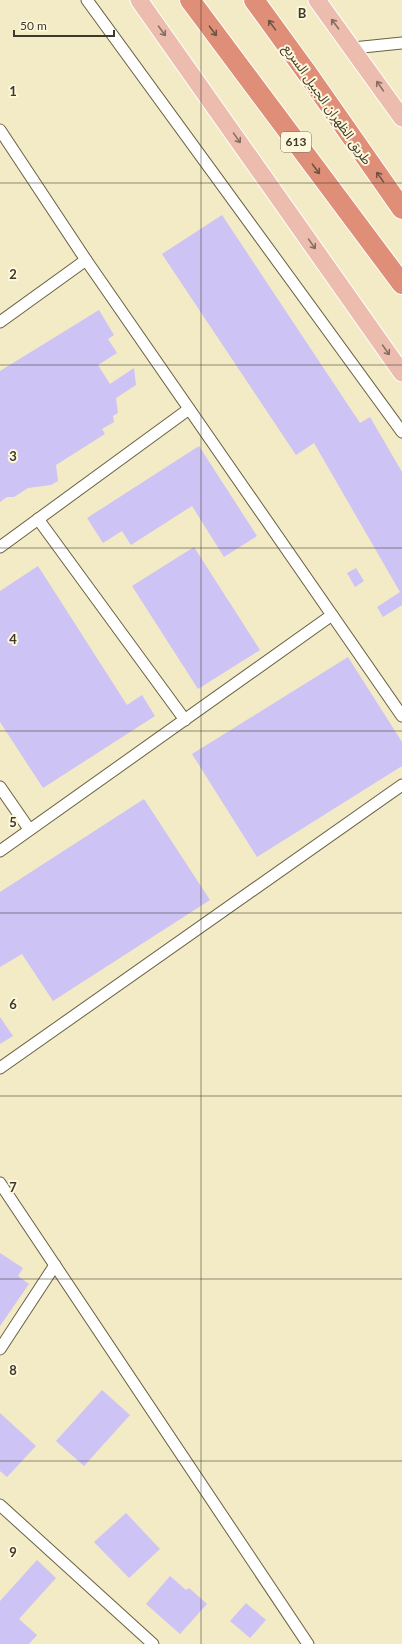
<svg xmlns="http://www.w3.org/2000/svg" width="402" height="1644" font-family="Lato,'Noto Sans Arabic',sans-serif">
	<rect width="100%" height="100%" fill="#f3eac6"/>
	<!-- building -->
	<g fill="#cec3f5">
		<polygon points="222,215 360,423 370,417 402,472 402,605 383,617 377,607 400,592 314,443 296,455 162,254"/>
		<polygon points="99,310 114,335 108,339 117,353 98,365 110,384 134,368 136,385 116,398 118,413 113,416 114,422 102,429 105,434 56,465 58,481 51,485 28,488 14,497 7,497 0,502 0,371"/>
		<polygon points="199,446 257,536 224,557 192,506 131,545 122,531 103,543 87,518"/>
		<polygon points="194,547 260,650 198,689 132,586"/>
		<polygon points="38,566 127,705 142,695 155,716 43,788 0,722 0,591"/>
		<polygon points="356,568 364,581 355,587 347,573"/>
		<polygon points="348,657 402,742 402,766 257,857 192,754"/>
		<polygon points="144,799 210,900 53,1001 22,954 0,967 0,892"/>
		<polygon points="0,1017 13,1036 0,1044"/>
		<polygon points="0,1253 23,1268 18,1276 29,1284 0,1326"/>
		<polygon points="102,1390 130,1415 84,1466 56,1441"/>
		<polygon points="0,1413 36,1446 7,1477 0,1471"/>
		<polygon points="126,1513 160,1549 129,1578 94,1542"/>
		<polygon points="37,1560 56,1578 19,1619 37,1635 29,1644 0,1644 0,1601"/>
		<polygon points="170,1576 186,1590 189,1588 207,1604 180,1634 146,1604"/>
		<polygon points="246,1603 266,1620 250,1638 230,1621"/>
	</g>
	<g fill="none" stroke-linecap="round" stroke-linejoin="round">
		<defs>
			<g id="street">
				<polyline points="87,0 402,432"/>
				<polyline points="353,48 402,43"/>
				<polyline points="0,130 86,260 402,716"/>
				<polyline points="0,322 86,260"/>
				<polyline points="38,519 185,720"/>
				<polyline points="0,547 189,409"/>
				<polyline points="0,787 29,829"/>
				<polyline points="0,851 332,615"/>
				<polyline points="0,1068 402,785"/>
				<polyline points="0,1183 308,1644"/>
				<polyline points="0,1349 55,1265"/>
				<polyline points="0,1505 153,1644"/>
			</g>
			<g id="primary">
				<polyline points="139,0 402,373"/>
				<polyline points="317,0 402,118"/>
			</g>
			<g id="highway">
				<polyline points="190,0 402,284"/>
				<polyline points="254,0 307,73 402,209"/>
			</g>
		</defs>
		<!-- street casing -->
		<use href="#street" stroke="#696142" stroke-width="13"/>
		<!-- primary casing -->
		<use href="#primary" stroke="#fff" stroke-width="19"/>
		<!-- highway casing -->
		<use href="#highway" stroke="#fff" stroke-width="22"/>
		<!-- street -->
		<use href="#street" stroke="#fff" stroke-width="11"/>
		<!-- primary -->
		<use href="#primary" stroke="#ecbcae" stroke-width="17"/>
		<!-- highway -->
		<use href="#highway" stroke="#df8f78" stroke-width="20"/>
	</g>
	<!-- one-way arrows -->
	<defs><path id="oneway-shaft" d="M-6 0H5M1.5-3L5.5 0L1.5 3" fill="none" stroke-width="1.6" stroke-linecap="round" stroke-linejoin="round"/></defs>
	<g stroke="#836e60">
		<use href="#oneway-shaft" transform="translate(335 24) rotate(-127)"/>
		<use href="#oneway-shaft" transform="translate(162 31) rotate(54)"/>
		<use href="#oneway-shaft" transform="translate(380 86) rotate(-125)"/>
		<use href="#oneway-shaft" transform="translate(237 138) rotate(55)"/>
		<use href="#oneway-shaft" transform="translate(312 244) rotate(55)"/>
		<use href="#oneway-shaft" transform="translate(386 350) rotate(55)"/>
	</g>
	<g stroke="#6e5443">
		<use href="#oneway-shaft" transform="translate(272 25) rotate(-126)"/>
		<use href="#oneway-shaft" transform="translate(213 31) rotate(53)"/>
		<use href="#oneway-shaft" transform="translate(316 169) rotate(53)"/>
		<use href="#oneway-shaft" transform="translate(380 177) rotate(-125)"/>
	</g>
	<!-- grid -->
	<path fill="none" stroke="#3d3a2c" stroke-width="1" stroke-opacity="0.55" d="M201,0V1644M0,183H402M0,365H402M0,548H402M0,731H402M0,913H402M0,1096H402M0,1279H402M0,1461H402"/>
	<g text-anchor="middle" stroke-width="4" stroke-linejoin="round" paint-order="stroke">
		<!-- shield labels -->
		<rect fill="#fef7db" stroke="#777360" stroke-width="1" x="281" y="132" width="30" height="20" rx="3"/>
		<g font-size="12" font-weight="bold" fill="#3d3a2c">
			<text x="296" y="146">613</text>
		</g>
		<!-- street labels -->
		<g font-size="13" fill="#3d3a2c" stroke="#fef7db">
			<text transform="translate(328 104) rotate(55)" y="5">طريق الظهران الجبيل السريع</text>
		</g>
	</g>
	<g font-size="13" text-anchor="middle" font-weight="bold" fill="#3d3a2c" stroke="#fef7db" stroke-width="4" stroke-linejoin="round" paint-order="stroke">
		<text x="302" y="18">B</text>
		<text x="13" y="96">1</text>
		<text x="13" y="279">2</text>
		<text x="13" y="461">3</text>
		<text x="13" y="644">4</text>
		<text x="13" y="827">5</text>
		<text x="13" y="1009">6</text>
		<text x="13" y="1192">7</text>
		<text x="13" y="1375">8</text>
		<text x="13" y="1557">9</text>
	</g>
	<!-- scale -->
	<path d="M14 30v6h100v-6" fill="none" stroke="#3d3a2c" stroke-width="2"/>
	<text x="20" y="30" font-size="12" fill="#3d3a2c" stroke="#fef7db" stroke-width="3" paint-order="stroke">50 m</text>
</svg>
